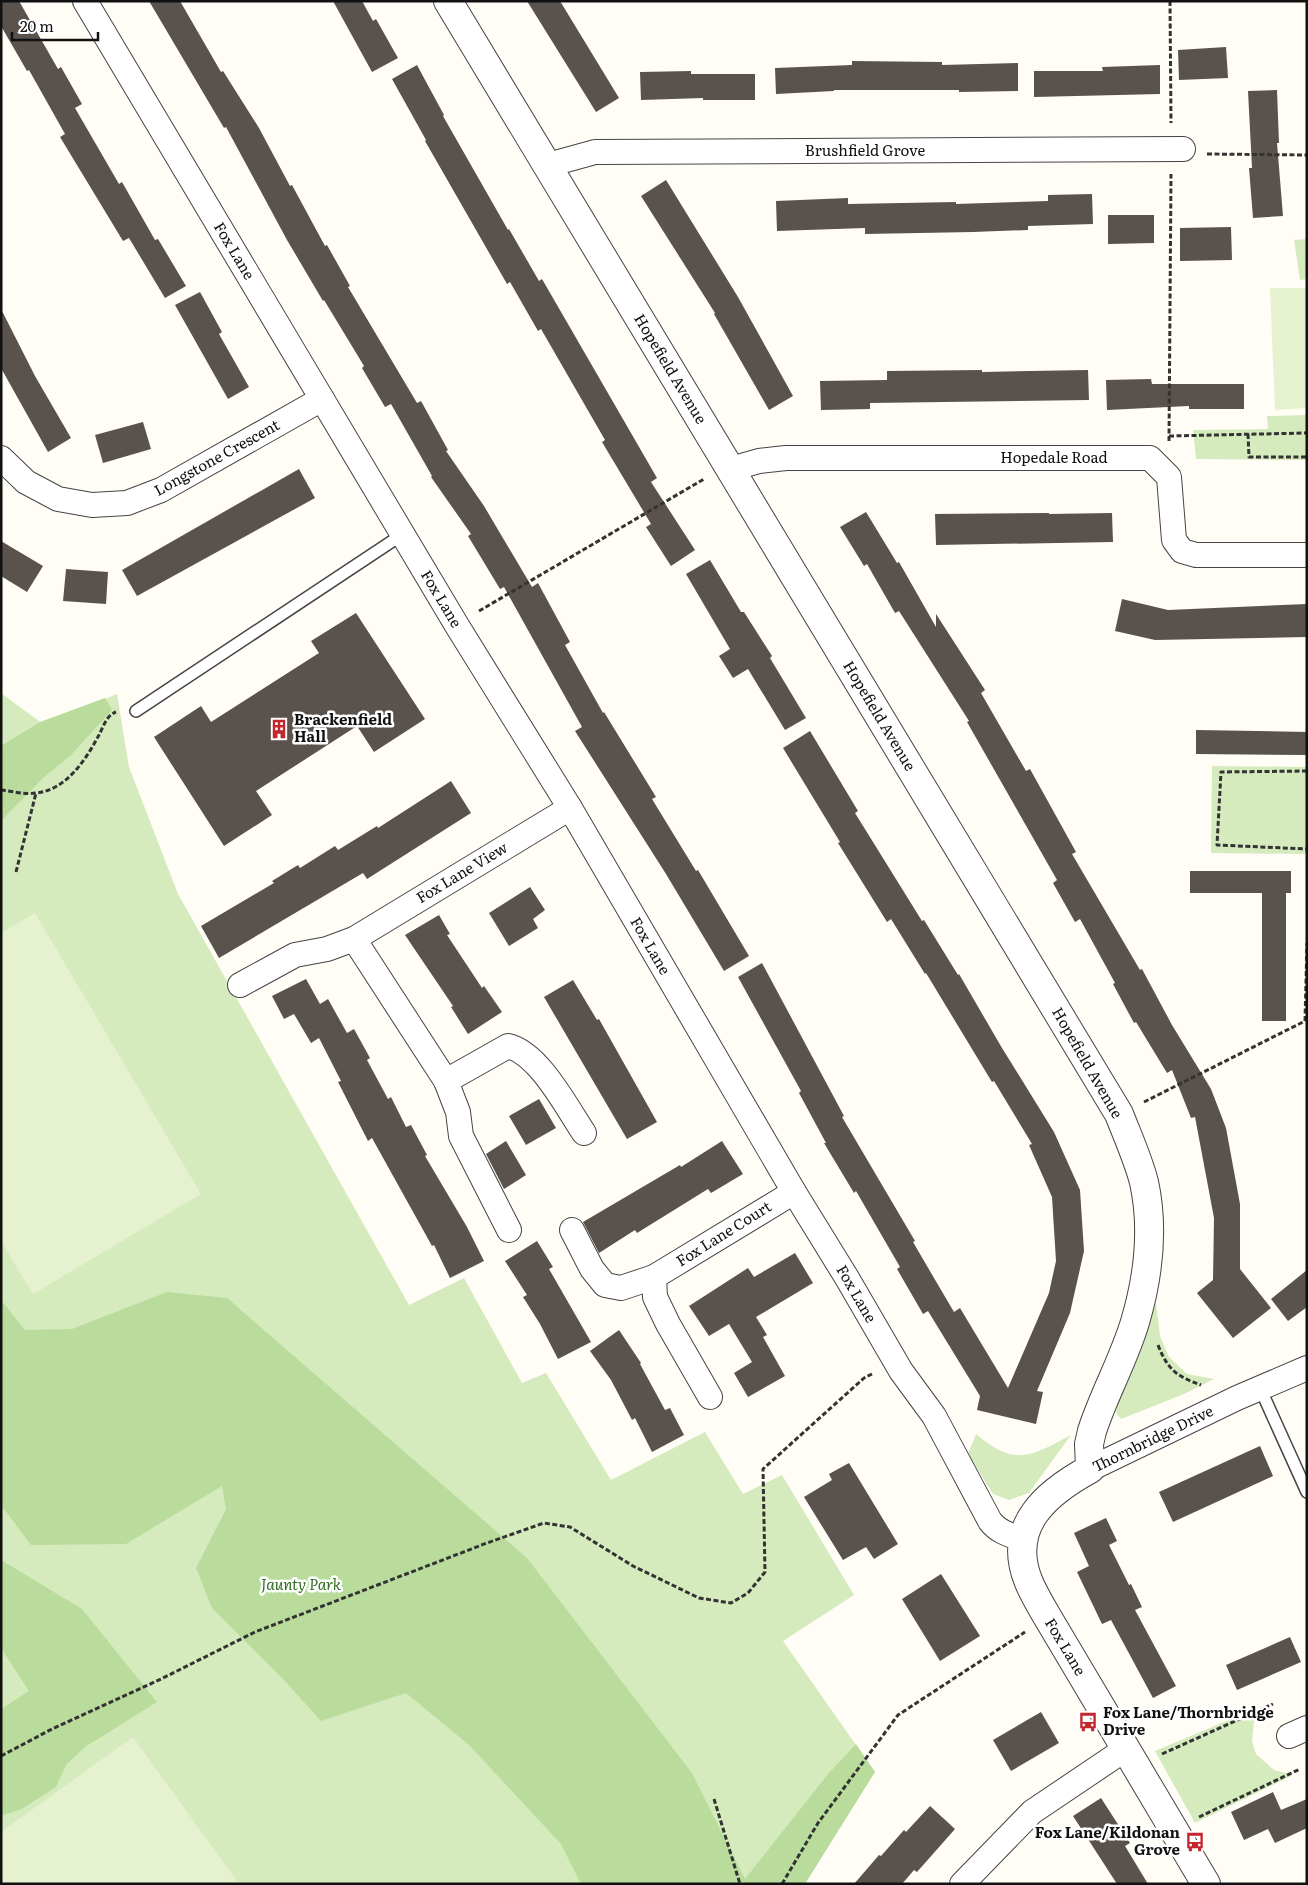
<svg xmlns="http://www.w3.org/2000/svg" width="1308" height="1885" font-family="Literata,serif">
	<rect width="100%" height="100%" fill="#fffdf5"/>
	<!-- green -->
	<g fill="#d5ebbd">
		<polygon points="1307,239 1307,279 1300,280 1294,240"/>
		<polygon points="1307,415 1307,460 1196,459 1193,430 1268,429 1267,416"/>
		<polygon points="1,693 43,724 117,694 129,767 178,894 409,1305 464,1278 522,1383 546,1373 611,1480 705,1432 743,1494 782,1475 854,1595 783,1641 875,1772 797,1884 1,1884"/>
		<polygon points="1212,766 1307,767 1307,854 1211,853"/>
		<polygon points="1156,1303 1160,1336 1169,1357 1187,1374 1214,1379 1184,1394 1121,1419 1116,1413 1118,1403"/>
		<path d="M976,1434C1016,1467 1029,1457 1071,1435L1029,1493L1009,1500L993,1494L968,1454Z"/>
		<polygon points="1262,1706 1254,1722 1252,1741 1256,1754 1274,1770 1293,1775 1195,1823 1155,1751"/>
	</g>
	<!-- forest -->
	<g fill="#b9dc9c">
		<polygon points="105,698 112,710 71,755 43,778 1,821 1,746 40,722"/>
		<polygon points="167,1292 227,1298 527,1558 692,1773 745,1879 828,1774 856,1744 875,1772 805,1884 581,1884 561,1844 469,1745 406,1693 321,1721 284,1680 212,1608 196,1568 226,1509 222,1486 126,1544 31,1545 1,1505 1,1300 25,1330 72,1329"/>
		<polygon points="1,1560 82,1609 157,1702 85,1747 66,1765 56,1787 22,1809 1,1816 1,1709 29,1691 1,1648"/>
	</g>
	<!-- pitch -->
	<g fill="#e6f2cf">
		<polygon points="1270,288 1307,288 1307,408 1275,410"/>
		<polygon points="35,913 201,1194 33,1294 1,1241 1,933"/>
		<polygon points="133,1737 239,1884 1,1884 1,1832"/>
	</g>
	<!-- building -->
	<g fill="#5a524d">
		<polygon points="1,1 19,1 58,69 61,67 82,104 75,108 119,184 122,182 155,240 158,239 186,286 165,298 129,238 123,241 60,137 65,134 29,70 27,71 1,26"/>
		<polygon points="149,1 180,1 221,72 223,71 259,128 290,186 292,185 325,246 327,245 350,286 348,287 417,403 421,401 448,450 446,451 484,506 532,587 538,583 570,642 565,645 603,713 604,712 656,797 652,799 696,871 698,870 749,956 724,971 666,874 575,731 582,727 504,587 500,589 468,536 471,534 431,477 432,476 391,404 385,407 362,368 364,366 324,300 323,301 287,240 226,127 224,128"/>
		<polygon points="333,1 362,1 373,21 376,19 398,58 372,72"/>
		<polygon points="527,1 560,1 619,98 596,112"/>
		<polygon points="1226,47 1228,78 1179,80 1178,50"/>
		<polygon points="852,61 942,62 942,65 1018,63 1018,91 959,92 959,90 834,90 834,91 776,94 775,68 852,65"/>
		<polygon points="417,65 444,115 443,116 508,230 509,229 539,281 542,279 657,478 651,482 695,550 671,566 646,527 651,524 602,442 605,440 541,329 538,331 510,282 507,284 425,141 426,140 392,79"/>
		<polygon points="1160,65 1160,94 1034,97 1034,71 1103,71 1102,67"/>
		<polygon points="691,71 691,74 755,74 755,100 703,100 703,98 641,100 640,72"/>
		<polygon points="1277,90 1279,143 1277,143 1283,216 1253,218 1249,168 1252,168 1248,91"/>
		<polygon points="666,180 738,297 793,396 769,410 714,314 715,313 641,196"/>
		<polygon points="1092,194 1093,224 1028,226 1028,230 973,232 865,234 865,228 777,231 776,201 848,198 848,204 956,202 956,204 1048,201 1048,195"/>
		<polygon points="1108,215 1154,215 1154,243 1108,244"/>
		<polygon points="1231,227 1232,260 1180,261 1180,228"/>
		<polygon points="200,292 222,332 219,334 249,387 228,399 175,305"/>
		<polygon points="1,309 35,376 71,438 48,452 1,368"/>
		<polygon points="982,370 982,372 1088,370 1089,400 870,403 870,409 821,410 820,381 887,380 887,371"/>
		<polygon points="1151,379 1152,384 1244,384 1244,409 1189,409 1189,406 1107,410 1106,380"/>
		<polygon points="143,422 151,449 103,463 95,435"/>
		<polygon points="299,469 315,498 137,596 122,570"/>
		<polygon points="866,512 897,563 899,562 936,627 936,614 985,690 981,693 1026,771 1030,769 1076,852 1072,854 1140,970 1142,969 1172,1025 1211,1089 1226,1128 1240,1204 1240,1269 1271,1308 1233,1338 1197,1293 1213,1280 1214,1218 1195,1117 1191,1118 1172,1070 1167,1073 1136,1022 1134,1023 1113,984 1115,983 1080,919 1075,922 1053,883 1057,880 967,722 969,721 899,611 895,613 867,564 864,566 840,527"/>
		<polygon points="1049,513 1049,514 1112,513 1113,542 936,545 935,514"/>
		<polygon points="1,541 43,566 27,592 1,576"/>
		<polygon points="710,560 741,612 744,612 772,656 770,658 806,718 785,730 748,669 733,678 719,656 730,649 686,574"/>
		<polygon points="66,569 108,572 106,604 63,601"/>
		<polygon points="1122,599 1168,610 1307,604 1307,637 1155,640 1115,631"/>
		<polygon points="356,613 425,719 374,752 357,726 256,791 272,815 224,846 154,737 201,706 211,722 319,653 311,641"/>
		<polygon points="1196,730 1307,732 1307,755 1196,754"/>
		<polygon points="810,731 858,811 855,813 922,921 924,920 958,975 959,974 1002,1048 1054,1132 1080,1190 1084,1251 1070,1313 1037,1391 1043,1392 1036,1424 977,1410 980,1396 928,1311 923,1314 897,1269 900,1267 856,1191 854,1193 824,1143 826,1143 799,1093 801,1091 738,977 762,963 844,1116 842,1117 915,1241 913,1242 934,1278 954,1312 960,1308 1008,1388 1049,1293 1052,1279 1056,1261 1052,1197 1029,1145 1032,1144 994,1081 992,1082 926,973 925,974 891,919 887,922 838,843 840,842 783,748"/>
		<polygon points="451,781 471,813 367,879 363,873 219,958 201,926 274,883 272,881 298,865 300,868 335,846 338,850 377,826 378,828"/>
		<polygon points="1190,871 1291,871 1291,893 1286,893 1286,1021 1262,1021 1262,893 1190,893"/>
		<polygon points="530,887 545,910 533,919 538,928 509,946 489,913"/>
		<polygon points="439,915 450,934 447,935 482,988 484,986 502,1012 468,1034 451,1007 453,1006 405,935"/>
		<polygon points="306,979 320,1004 328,999 347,1033 354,1029 370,1058 367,1060 388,1099 391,1097 406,1127 411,1125 427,1155 425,1156 467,1227 484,1261 450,1278 434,1245 432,1246 372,1138 368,1141 338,1082 341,1081 319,1038 311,1043 294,1014 284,1019 272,996"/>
		<polygon points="573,980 597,1020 599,1019 657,1122 627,1139 544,997"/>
		<polygon points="539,1099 556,1128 526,1145 509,1116"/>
		<polygon points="506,1141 526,1175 504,1189 486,1154"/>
		<polygon points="722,1141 743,1174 711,1193 708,1189 637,1233 635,1230 599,1253 583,1222 680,1165 681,1167"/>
		<polygon points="537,1241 553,1267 549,1269 591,1342 558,1359 540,1324 523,1297 527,1295 505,1261"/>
		<polygon points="795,1253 813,1283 756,1317 767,1335 763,1337 785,1376 748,1397 734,1373 752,1362 729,1324 709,1336 689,1306 748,1268 754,1277"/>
		<polygon points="1307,1270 1307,1307 1288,1321 1271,1299"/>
		<polygon points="619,1330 641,1363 640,1364 665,1410 670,1408 684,1435 652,1452 635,1418 632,1420 611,1380 590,1351"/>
		<polygon points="1260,1446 1273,1476 1173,1522 1159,1492"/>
		<polygon points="849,1463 898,1544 874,1559 866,1547 843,1560 804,1497 832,1480 829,1474"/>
		<polygon points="1106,1518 1117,1541 1109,1545 1129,1585 1131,1584 1142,1607 1135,1610 1176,1686 1153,1698 1111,1620 1102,1624 1077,1572 1089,1566 1074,1533"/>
		<polygon points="941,1574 980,1636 940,1661 902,1599"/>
		<polygon points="1290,1637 1301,1662 1237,1690 1226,1665"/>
		<polygon points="1041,1712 1059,1743 1011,1771 993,1740"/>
		<polygon points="1273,1792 1281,1810 1307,1799 1307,1828 1275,1843 1268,1829 1244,1840 1231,1812"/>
		<polygon points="1101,1798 1130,1843 1125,1846 1148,1884 1117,1884 1073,1816"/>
		<polygon points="930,1806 955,1829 917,1872 914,1870 902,1884 854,1884 879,1855 881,1856 904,1830 906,1832"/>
	</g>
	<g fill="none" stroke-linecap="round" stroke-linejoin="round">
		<defs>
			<g id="service">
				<polyline points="136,711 403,534"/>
				<polyline points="1260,1388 1307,1492"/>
			</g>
			<g id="minor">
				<path d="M85,1L456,624L570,808L794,1192L847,1278L901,1371L934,1416L990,1521C998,1532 1010,1535 1022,1539"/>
				<polyline points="548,165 595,152 1183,149"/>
				<polyline points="1,458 26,482 58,499 92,505 127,503 161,490 322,399"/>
				<polyline points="731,469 759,461 786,458 1150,458 1169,477 1174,540 1182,551 1196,555 1307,555"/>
				<polyline points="354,939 446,1081 458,1112 461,1136 509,1230"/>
				<polyline points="240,985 295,955 327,949 354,939 570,808"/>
				<path d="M446,1081L508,1046C539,1053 567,1108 584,1133"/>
				<polyline points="572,1230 592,1269 605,1285 621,1288 654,1277 794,1192"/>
				<polyline points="654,1277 655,1297 668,1324 710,1397"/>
				<polyline points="1090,1469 1237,1398 1307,1368"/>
				<polyline points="1289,1736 1307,1728"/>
				<polyline points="962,1884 1032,1812 1127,1748"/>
			</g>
			<path id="tertiary" d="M448,1L1119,1114C1128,1137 1138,1159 1144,1182C1154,1228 1148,1278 1135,1322C1124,1359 1104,1394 1092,1431L1089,1444L1090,1469C1046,1493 1007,1526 1028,1580C1033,1593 1041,1606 1048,1618L1206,1884"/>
		</defs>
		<!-- service casing -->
		<use href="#service" stroke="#444" stroke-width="14"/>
		<!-- minor casing -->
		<use href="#minor" stroke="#444" stroke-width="26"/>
		<!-- tertiary casing -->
		<use href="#tertiary" stroke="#444" stroke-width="30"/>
		<!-- path -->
		<g stroke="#333" stroke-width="3" stroke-dasharray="5 2.5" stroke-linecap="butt">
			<polyline points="1170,1 1171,123"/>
			<polyline points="1207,154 1307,155"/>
			<polyline points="1248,434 1249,457 1307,457"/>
			<polyline points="1169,436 1307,433"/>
			<polyline points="1169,441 1171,174"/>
			<polyline points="479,611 704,479"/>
			<polyline points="1307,771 1221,772 1217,845 1307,849"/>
			<path d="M1,790C12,791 25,795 36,793C67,790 87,758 100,733C104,725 107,715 116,712"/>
			<polyline points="16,872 36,793"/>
			<polyline points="1305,1021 1307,943"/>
			<polyline points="1144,1102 1305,1021"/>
			<path d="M1158,1345C1168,1370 1176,1376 1201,1385"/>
			<polyline points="1162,1754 1273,1704"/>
			<polyline points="1,1756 52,1729 161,1679 255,1632 487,1543 544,1523 570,1527 633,1566 699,1598 731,1603 748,1593 765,1572 763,1469 864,1378 872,1374"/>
			<polyline points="714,1799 740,1884"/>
			<polyline points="1199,1817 1300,1769"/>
			<polyline points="782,1884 818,1823 898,1715 1025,1632"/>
		</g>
		<!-- service -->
		<use href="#service" stroke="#fff" stroke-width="11"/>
		<!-- minor -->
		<use href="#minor" stroke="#fff" stroke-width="24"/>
		<!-- tertiary -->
		<use href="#tertiary" stroke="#fff" stroke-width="28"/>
	</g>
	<!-- icons -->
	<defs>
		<symbol id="building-bare" viewBox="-9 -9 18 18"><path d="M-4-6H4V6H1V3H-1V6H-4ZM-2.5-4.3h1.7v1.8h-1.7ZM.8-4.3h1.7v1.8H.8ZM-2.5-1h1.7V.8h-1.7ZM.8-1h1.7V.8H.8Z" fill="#c4262e" stroke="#fff" stroke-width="2.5" paint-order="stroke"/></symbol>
		<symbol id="bus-bare" viewBox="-9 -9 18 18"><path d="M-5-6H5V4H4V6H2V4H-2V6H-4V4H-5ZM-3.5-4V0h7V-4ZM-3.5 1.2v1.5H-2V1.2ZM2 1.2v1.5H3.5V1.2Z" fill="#c4262e" stroke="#fff" stroke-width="2.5" paint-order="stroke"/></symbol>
	</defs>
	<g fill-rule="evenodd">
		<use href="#building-bare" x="265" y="715" width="28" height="28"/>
		<use href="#bus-bare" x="1074" y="1708" width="28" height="28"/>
		<use href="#bus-bare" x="1181" y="1828" width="28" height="28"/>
	</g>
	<g text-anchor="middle" stroke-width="5" stroke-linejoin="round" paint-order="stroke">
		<!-- street labels -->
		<g font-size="15" fill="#111" stroke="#fff">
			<text x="865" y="156">Brushfield Grove</text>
			<text transform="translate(234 251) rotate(59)" y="5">Fox Lane</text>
			<text transform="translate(670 369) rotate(59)" y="5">Hopefield Avenue</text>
			<text transform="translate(217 458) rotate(-29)" y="5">Longstone Crescent</text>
			<text x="1054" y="463">Hopedale Road</text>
			<text transform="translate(441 599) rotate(59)" y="5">Fox Lane</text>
			<text transform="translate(879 716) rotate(59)" y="5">Hopefield Avenue</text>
			<text transform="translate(462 873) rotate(-31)" y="5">Fox Lane View</text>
			<text transform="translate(650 946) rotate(60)" y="5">Fox Lane</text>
			<text transform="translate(1087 1063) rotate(60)" y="5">Hopefield Avenue</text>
			<text transform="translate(724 1234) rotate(-32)" y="5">Fox Lane Court</text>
			<text transform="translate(856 1294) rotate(60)" y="5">Fox Lane</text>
			<text transform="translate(1153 1439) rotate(-26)" y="5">Thornbridge Drive</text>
			<text transform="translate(1065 1647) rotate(59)" y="5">Fox Lane</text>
		</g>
		<!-- poi labels -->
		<g font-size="15" font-weight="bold" fill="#111" stroke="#fff" text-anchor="start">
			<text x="294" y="725">Brackenfield<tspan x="294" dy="17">Hall</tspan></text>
			<text x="1103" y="1718">Fox Lane/Thornbridge<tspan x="1103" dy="17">Drive</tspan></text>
			<text x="1180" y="1838" text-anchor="end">Fox Lane/Kildonan<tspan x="1180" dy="17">Grove</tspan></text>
		</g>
		<!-- park labels -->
		<g font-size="15" font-style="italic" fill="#2f6b1f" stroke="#fff">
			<text x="301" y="1590">Jaunty Park</text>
		</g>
	</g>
	<!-- border -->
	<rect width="1308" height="1885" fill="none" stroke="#111111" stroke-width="5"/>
	<!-- scale -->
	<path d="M12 32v8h86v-8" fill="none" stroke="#111111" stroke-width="2.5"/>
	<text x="20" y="32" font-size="15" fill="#111111" stroke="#ffffff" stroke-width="4" paint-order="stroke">20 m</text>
</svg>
